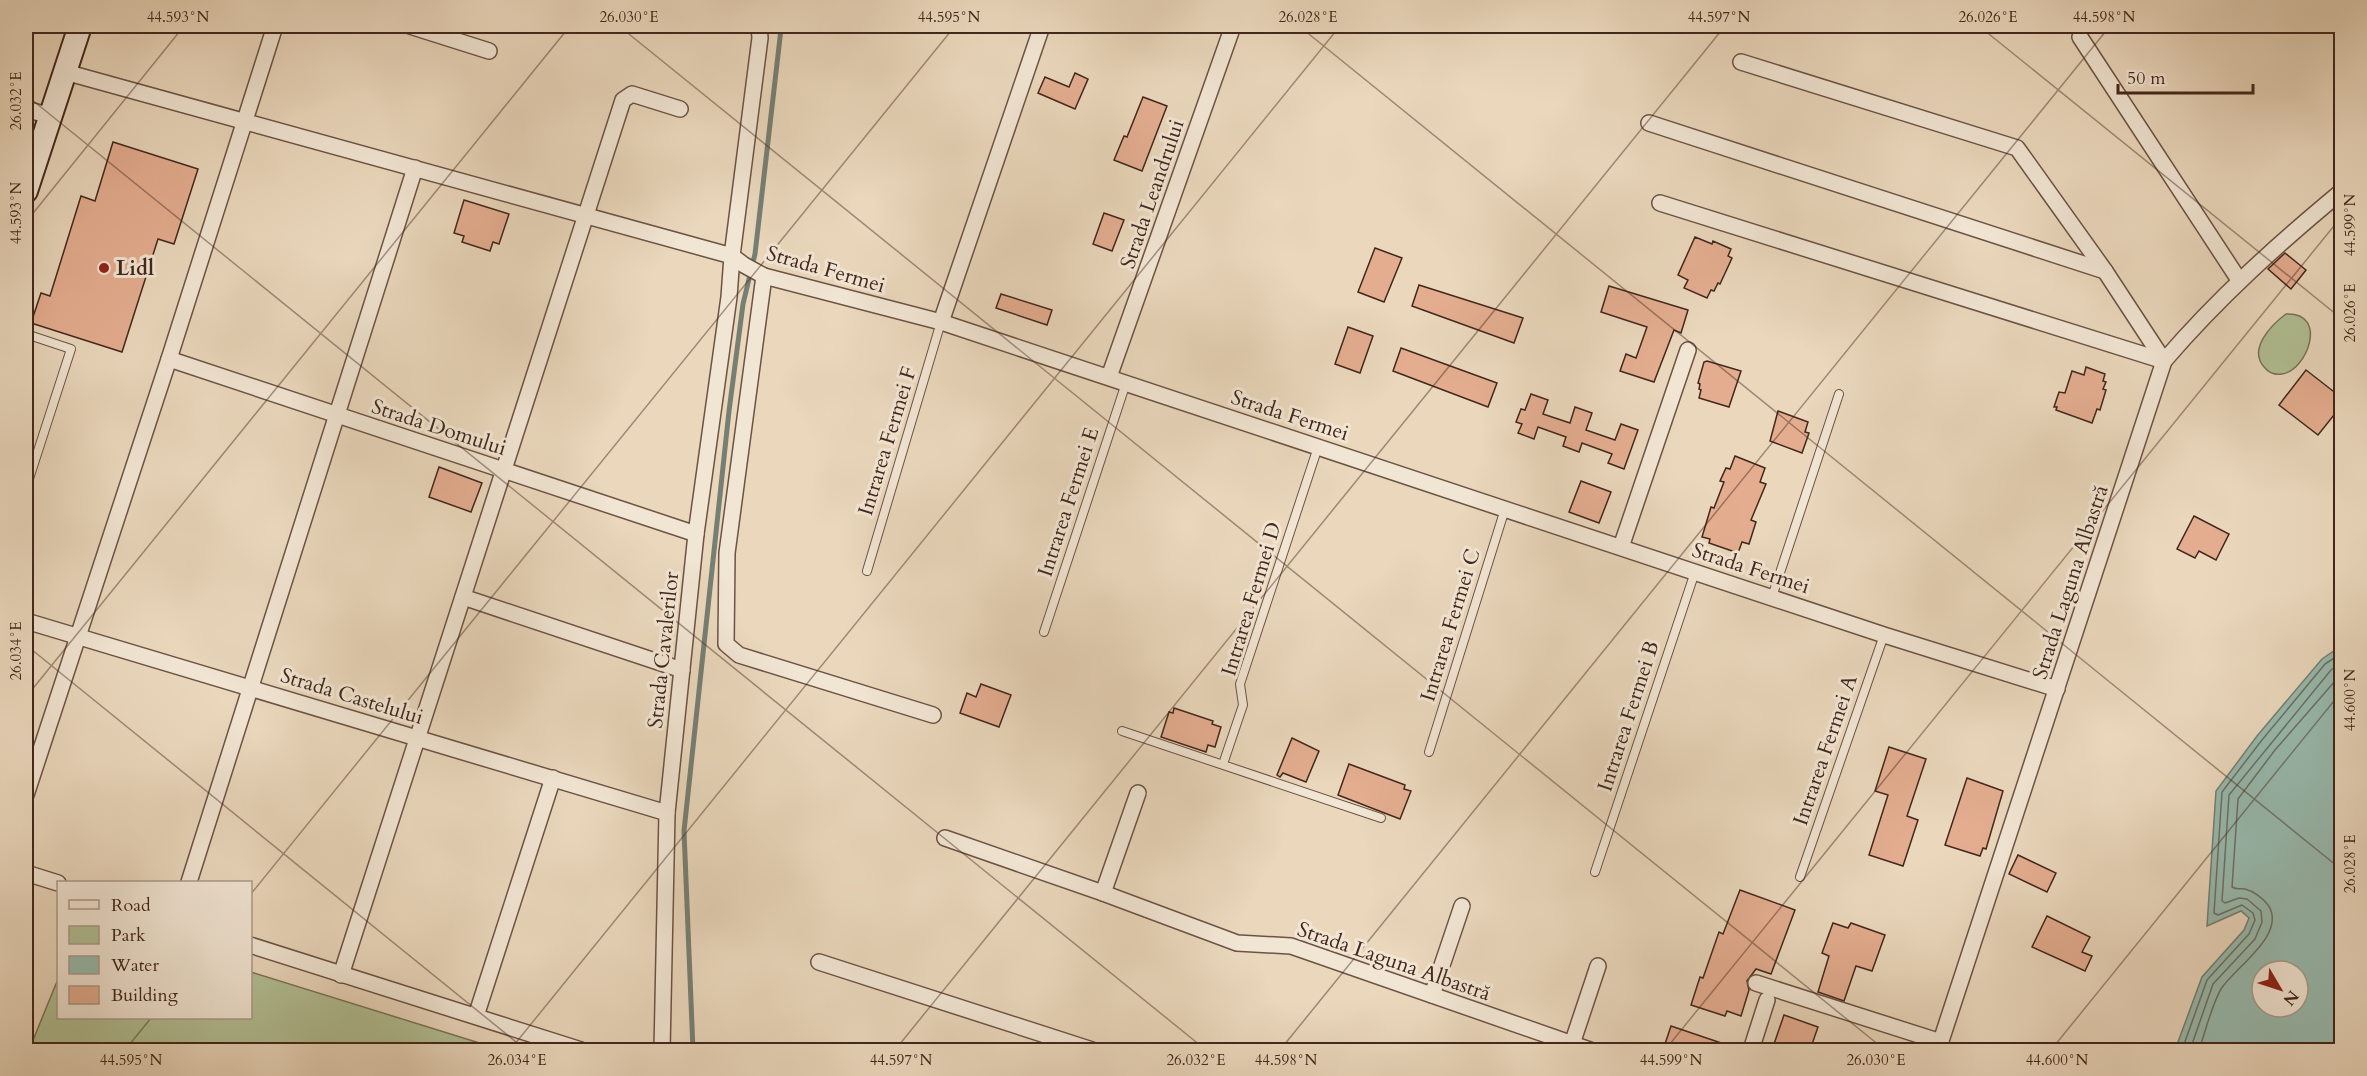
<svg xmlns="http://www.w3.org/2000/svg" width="2367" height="1076" font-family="Cardo,serif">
	<rect width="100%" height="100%" fill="#ead7bc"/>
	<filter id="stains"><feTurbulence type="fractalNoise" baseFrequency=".00333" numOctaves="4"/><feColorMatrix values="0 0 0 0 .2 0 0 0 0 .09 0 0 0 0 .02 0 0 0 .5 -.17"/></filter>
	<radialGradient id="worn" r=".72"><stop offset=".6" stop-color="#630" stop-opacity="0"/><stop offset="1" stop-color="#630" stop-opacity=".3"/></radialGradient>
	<!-- green -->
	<g fill="#b1bf94" stroke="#7a7358" stroke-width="1.5">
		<path d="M2286,314C2329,312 2307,371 2282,374C2275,375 2269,373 2265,368C2247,350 2271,325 2286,314Z"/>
		<polygon points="251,972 502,1050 29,1050 58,979 58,1018 250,1018"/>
	</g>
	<!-- water -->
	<path fill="#98baae" stroke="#767f74" stroke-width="1.5" fill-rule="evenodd" d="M2341,646V1050H2175L2202,977L2244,930L2249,918L2241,911L2207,926L2216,791L2257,736L2322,659ZM2262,971H2298V1007H2262Z"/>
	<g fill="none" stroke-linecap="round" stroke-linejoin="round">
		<!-- shore -->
		<g stroke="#6d7065" stroke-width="1.5">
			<polyline points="2182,1050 2207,980 2249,934 2255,920 2253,913 2242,905 2218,915 2214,913 2222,792 2262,740 2325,664 2342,653"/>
			<polyline points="2190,1050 2213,984 2255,939 2262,922 2261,911 2247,899 2239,898 2225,903 2222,901 2229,795 2331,670 2342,662"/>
			<path d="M2199,1050C2205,1033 2212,1004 2221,989C2234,968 2288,934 2268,905C2263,898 2253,891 2245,889C2239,888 2237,890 2232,887L2238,799L2275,750L2342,673"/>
		</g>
		<!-- stream -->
		<polyline stroke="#767f74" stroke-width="5" points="693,1050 684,831 729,411 743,304 755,254 781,29"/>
	</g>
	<!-- building -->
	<g fill="#e4ad90" stroke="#42271c" stroke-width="1.5">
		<polygon points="1075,73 1088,79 1075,109 1038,93 1045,77 1069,87"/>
		<polygon points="1143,97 1167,106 1142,171 1114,160 1124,136 1127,137"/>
		<polygon points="113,142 198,169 174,244 158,239 122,352 31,323 41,293 50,296 81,196 95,201"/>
		<polygon points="464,200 509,214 499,244 493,242 490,251 462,242 464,236 454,233"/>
		<polygon points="1104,213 1124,220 1112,251 1093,244"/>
		<polygon points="1695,237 1712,244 1713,241 1731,249 1728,256 1732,258 1720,284 1718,283 1714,291 1711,290 1707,298 1684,288 1688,280 1678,275"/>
		<polygon points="1375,248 1402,258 1384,302 1358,292"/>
		<polygon points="2285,253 2306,270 2291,289 2268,269"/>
		<polygon points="1419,285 1523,318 1514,343 1412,306"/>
		<polygon points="1609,286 1688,310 1681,333 1674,330 1654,382 1620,371 1626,354 1636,358 1647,327 1601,312"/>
		<polygon points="1001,294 1052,310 1047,325 996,308"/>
		<polygon points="1348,327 1373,336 1360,373 1335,364"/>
		<polygon points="1401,348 1497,383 1488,407 1393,371"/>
		<polygon points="1707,361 1741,371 1729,407 1699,398 1701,390 1699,389 1700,384 1698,383 1704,362"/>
		<polygon points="2086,367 2105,374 2103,381 2106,382 2103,389 2106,390 2100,410 2097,409 2092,423 2056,410 2057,407 2054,407 2059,392 2065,393 2072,371 2084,375"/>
		<polygon points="2306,370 2342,398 2342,405 2318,435 2279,405"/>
		<polygon points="1531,394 1548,400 1543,414 1570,423 1575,407 1592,413 1586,430 1615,440 1621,424 1638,430 1624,469 1608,463 1612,454 1582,443 1579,452 1563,446 1566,437 1538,427 1534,439 1518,433 1522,424 1516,422 1521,409 1525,410"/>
		<polygon points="1778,411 1808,422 1805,432 1809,433 1802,453 1770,441"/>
		<polygon points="1735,456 1765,468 1760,482 1766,484 1751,520 1756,522 1749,544 1742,542 1738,553 1709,543 1710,539 1702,537 1711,507 1714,508 1724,482 1720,481 1726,468 1730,469"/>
		<polygon points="439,467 482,483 471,512 429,497"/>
		<polygon points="1581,481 1611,492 1599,523 1569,512"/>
		<polygon points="2194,516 2229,534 2216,560 2199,551 2195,558 2177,549"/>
		<polygon points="981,684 1011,695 999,727 960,713 967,693 976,697"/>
		<polygon points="1174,708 1213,721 1212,724 1221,727 1215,747 1208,745 1206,752 1161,737 1169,712 1173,713"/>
		<polygon points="1292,738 1319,751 1306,782 1283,773 1280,777 1277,775"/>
		<polygon points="1889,747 1926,759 1907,816 1918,820 1903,866 1869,855 1888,795 1875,791"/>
		<polygon points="1349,764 1405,785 1404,789 1411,791 1400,819 1338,795"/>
		<polygon points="1967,778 2003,791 1986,849 1983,848 1980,856 1945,845"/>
		<polygon points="2018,855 2056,873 2047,892 2009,874"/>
		<polygon points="1740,890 1795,910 1771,974 1756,969 1747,981 1749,990 1741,1016 1727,1011 1725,1016 1691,1005 1700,977 1703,978 1719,932 1723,934"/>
		<polygon points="2047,916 2090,937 2082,952 2092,956 2085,971 2032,947"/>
		<polygon points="1833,923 1848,928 1851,923 1885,935 1872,971 1856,966 1844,1001 1818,992 1829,956 1822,953"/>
		<polygon points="1784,1015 1818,1027 1810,1050 1783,1050 1784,1048 1774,1044"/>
		<polygon points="1671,1026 1736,1048 1735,1050 1663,1050"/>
	</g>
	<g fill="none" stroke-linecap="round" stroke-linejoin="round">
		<defs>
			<g id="lane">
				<polyline points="26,334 71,349 26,488"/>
				<polyline points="867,571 941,322"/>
				<polyline points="1772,597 1839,394"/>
				<polyline points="1044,632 1126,383"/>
				<polyline points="1122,731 1381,818"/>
				<polyline points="1429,752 1505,509"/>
				<polyline points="1223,764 1243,705 1240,684 1318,447"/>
				<polyline points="1595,872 1695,572"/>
				<polyline points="1800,877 1884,635"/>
			</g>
			<g id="street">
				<polyline points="410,26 489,51"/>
				<polyline points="759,26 760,38 732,256 744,265 764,276 941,322 1884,635 2057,689"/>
				<polyline points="2080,37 2239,280"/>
				<polyline points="1741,62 2017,148 2105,271 2164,361"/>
				<polyline points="65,72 732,256 729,297 696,534 667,813 662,1050"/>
				<polyline points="26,109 50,116"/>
				<polyline points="1649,123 2105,271"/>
				<polyline points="1660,203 2164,361"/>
				<polyline points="764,276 727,553 726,644 739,655 933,715"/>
				<polyline points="941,322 1042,26"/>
				<polyline points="169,359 696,534"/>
				<polyline points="1109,377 1233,26"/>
				<polyline points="1621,547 1688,350"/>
				<polyline points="463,597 682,670"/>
				<polyline points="26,621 667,813"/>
				<polyline points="26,795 169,359 275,26"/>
				<polyline points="945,838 1103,893 1237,943 1291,946 1590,1050"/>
				<polyline points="26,873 58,883"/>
				<polyline points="189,882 415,168"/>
				<polyline points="1103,893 1138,793"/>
				<polyline points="250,945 581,1050"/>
				<polyline points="819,962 1092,1050"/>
				<polyline points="341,975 623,100 632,94 680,109"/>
				<polyline points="1756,983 1941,1042"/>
				<polyline points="1432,995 1462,906"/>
				<polyline points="476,1016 553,778"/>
				<polyline points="1572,1044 1598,966"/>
				<polyline points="1751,1050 1767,1000"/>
				<path d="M1938,1050L2164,361C2218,298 2278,244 2342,191"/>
			</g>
			<polyline id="secondary" points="26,191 80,26"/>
		</defs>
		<!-- lane casing -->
		<use href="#lane" stroke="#6c5344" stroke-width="10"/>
		<!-- street casing -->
		<use href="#street" stroke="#6c5344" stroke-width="18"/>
		<!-- secondary casing -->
		<use href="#secondary" stroke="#42271c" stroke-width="26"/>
		<!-- lane -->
		<use href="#lane" stroke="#f1e5d3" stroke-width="8"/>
		<!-- street -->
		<use href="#street" stroke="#f1e5d3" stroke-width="15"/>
		<!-- secondary -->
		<use href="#secondary" stroke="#f1e5d3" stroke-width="22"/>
	</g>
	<!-- ticks -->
	<path fill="none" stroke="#42271c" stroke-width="1.5" stroke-opacity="0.45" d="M619,26L1885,1050M1299,26L2342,870M1979,26L2342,319M26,95L1206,1050M26,222L184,26M26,645L526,1050M26,697L570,26M250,895L955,26M125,1050L151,1018M510,1050L1340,26M895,1050L1725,26M1280,1050L2110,26M1665,1050L2342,216M2051,1050L2342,691"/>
	<!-- markers -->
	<circle fill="#8f2418" stroke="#f1e5d3" stroke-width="2" cx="104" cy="268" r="6"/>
	<g text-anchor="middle" stroke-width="6" stroke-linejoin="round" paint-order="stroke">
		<!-- street labels -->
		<g font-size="21" fill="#42271c" stroke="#f1e5d3">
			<text transform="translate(1152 194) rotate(-71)" y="7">Strada Leandrului</text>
			<text transform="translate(826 269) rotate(16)" y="7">Strada Fermei</text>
			<text transform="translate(1290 415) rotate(18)" y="7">Strada Fermei</text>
			<text transform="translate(439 427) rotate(18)" y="7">Strada Domului</text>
			<text transform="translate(887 441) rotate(-73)" y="7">Intrarea Fermei F</text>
			<text transform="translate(1068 502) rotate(-72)" y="7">Intrarea Fermei E</text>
			<text transform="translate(1751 568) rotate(18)" y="7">Strada Fermei</text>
			<text transform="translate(2070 582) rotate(-72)" y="7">Strada Laguna Albastră</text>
			<text transform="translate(1251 599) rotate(-73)" y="7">Intrarea Fermei D</text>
			<text transform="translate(1450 625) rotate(-73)" y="7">Intrarea Fermei C</text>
			<text transform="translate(663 650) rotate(-84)" y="7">Strada Cavalerilor</text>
			<text transform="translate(352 696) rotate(17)" y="7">Strada Castelului</text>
			<text transform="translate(1628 716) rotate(-72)" y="7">Intrarea Fermei B</text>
			<text transform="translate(1825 750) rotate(-71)" y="7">Intrarea Fermei A</text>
			<text transform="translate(1394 961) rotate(19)" y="7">Strada Laguna Albastră</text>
		</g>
		<!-- poi labels -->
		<g font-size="21" font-weight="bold" fill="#42271c" stroke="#f1e5d3" text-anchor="start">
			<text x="116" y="275">Lidl</text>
		</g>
	</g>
	<!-- margin -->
	<rect width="2367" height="1076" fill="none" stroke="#ead7bc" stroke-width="66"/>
	<!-- legend -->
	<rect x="57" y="881" width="195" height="138" fill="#f1e5d3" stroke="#ab998a" stroke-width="1.5"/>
	<rect x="69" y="900" width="30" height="9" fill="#f1e5d3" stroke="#ab998a" stroke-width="1.5"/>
	<text x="111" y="911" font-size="18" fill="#42271c">Road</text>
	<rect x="69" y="926" width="30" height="18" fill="#b1bf94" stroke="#ab998a" stroke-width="1.5"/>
	<text x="111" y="941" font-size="18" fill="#42271c">Park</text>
	<rect x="69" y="956" width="30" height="18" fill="#98baae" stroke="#ab998a" stroke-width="1.5"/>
	<text x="111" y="971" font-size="18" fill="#42271c">Water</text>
	<rect x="69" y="986" width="30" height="18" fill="#e4ad90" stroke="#ab998a" stroke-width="1.5"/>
	<text x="111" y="1001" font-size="18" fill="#42271c">Building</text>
	<!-- north arrow -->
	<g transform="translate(2280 989) rotate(129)"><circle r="28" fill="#f1e5d3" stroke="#ab998a" stroke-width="1.5"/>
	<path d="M0-4.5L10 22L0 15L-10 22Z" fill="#8f2418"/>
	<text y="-9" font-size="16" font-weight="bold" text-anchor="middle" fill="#42271c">N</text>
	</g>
	<!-- scale -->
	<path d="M2118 84v9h135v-9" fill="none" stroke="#42271c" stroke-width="3"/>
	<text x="2127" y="84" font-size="18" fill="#42271c" stroke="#f1e5d3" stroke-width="4.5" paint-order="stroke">50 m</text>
	<rect x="33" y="33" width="2301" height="1010" fill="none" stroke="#42271c" stroke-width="2"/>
	<g font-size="15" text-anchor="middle" fill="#42271c">
		<text x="178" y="22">44.593°N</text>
		<text x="629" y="22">26.030°E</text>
		<text x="949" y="22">44.595°N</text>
		<text x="1308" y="22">26.028°E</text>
		<text x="1719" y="22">44.597°N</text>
		<text x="1988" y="22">26.026°E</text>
		<text x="2104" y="22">44.598°N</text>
		<text transform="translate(16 101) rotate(-90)" y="5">26.032°E</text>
		<text transform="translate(16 213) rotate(-90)" y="5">44.593°N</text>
		<text transform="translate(2350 225) rotate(-90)" y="5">44.599°N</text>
		<text transform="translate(2350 313) rotate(-90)" y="5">26.026°E</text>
		<text transform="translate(16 651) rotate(-90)" y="5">26.034°E</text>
		<text transform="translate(2350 700) rotate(-90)" y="5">44.600°N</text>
		<text transform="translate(2350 864) rotate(-90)" y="5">26.028°E</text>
		<text x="131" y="1065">44.595°N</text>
		<text x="517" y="1065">26.034°E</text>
		<text x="901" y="1065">44.597°N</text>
		<text x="1196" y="1065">26.032°E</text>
		<text x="1286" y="1065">44.598°N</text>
		<text x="1671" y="1065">44.599°N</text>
		<text x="1876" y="1065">26.030°E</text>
		<text x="2057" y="1065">44.600°N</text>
	</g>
	<rect width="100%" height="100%" filter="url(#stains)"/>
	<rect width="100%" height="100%" fill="url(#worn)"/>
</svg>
